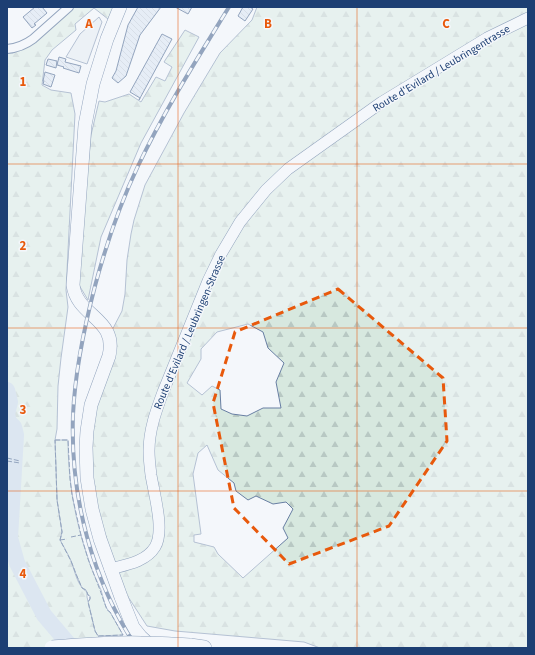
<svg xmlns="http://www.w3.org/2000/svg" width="535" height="655" font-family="'Source Sans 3',sans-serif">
	<defs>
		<pattern id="forest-firs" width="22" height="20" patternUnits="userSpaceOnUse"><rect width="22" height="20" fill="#d7e8df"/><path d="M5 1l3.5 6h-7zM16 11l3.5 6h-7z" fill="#b8c8c3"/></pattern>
		<pattern id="building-back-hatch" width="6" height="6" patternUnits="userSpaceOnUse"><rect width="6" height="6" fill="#d5e0f0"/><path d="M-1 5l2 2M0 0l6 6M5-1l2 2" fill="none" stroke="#b6c1d1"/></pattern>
	</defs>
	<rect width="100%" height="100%" fill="#f4f7fb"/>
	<!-- green -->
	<path fill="#d7e8df" stroke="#687fa3" d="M55,440H68C68,480 75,521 88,558C91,569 96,579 101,590C103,596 105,609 110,612L123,635L98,636L95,631L88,602L90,599V596L88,595L86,590L82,588L76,574L71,561L60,540L62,532L57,500Z"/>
	<!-- forest -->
	<g fill="url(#forest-firs)" stroke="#687fa3" fill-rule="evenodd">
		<path d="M72,7H114L108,19L94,8L75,24L76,30L52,50L45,60L42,85L51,90L71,93L75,114L66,290L68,307L61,358L58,386L57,429L55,440L57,500L62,532L60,540C64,547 68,554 71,561C75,571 77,586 87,592V597L95,631L106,648H7V53H13L28,43Z"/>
		<path d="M257,7H528V648H320L304,642L175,631L147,626L110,569L86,463L109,336L122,311L125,294L127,260L131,234L134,220L145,185L184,113L220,53L252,20ZM248,324L263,332L268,348L284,363L276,382L281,408H263L247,416L232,414L221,409L220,390L212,386L202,395L187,383L201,359V349L217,332ZM207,445L218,470L234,483L236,491L248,500L256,496L273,504L286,502L293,509L283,528L288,538L243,578L218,554L214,547L194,542V535L201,534L193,474L198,453Z"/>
		<polygon points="185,30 199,37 141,143 101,237 88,300 79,285 78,270 91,135 99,101 105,102 129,94 141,102 156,77 165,81 172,67 164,62"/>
	</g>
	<!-- parking -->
	<polygon fill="#e3e8f0" stroke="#687fa3" points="99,17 102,22 87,64 66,57 80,34"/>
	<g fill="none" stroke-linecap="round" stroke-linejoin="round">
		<!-- river -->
		<polyline stroke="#bed0e5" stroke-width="16" points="7,390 10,402 7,414 9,422 14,427 16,435 10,538 17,563 44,615 72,648"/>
	</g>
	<!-- building -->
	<g fill="url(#building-back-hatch)" stroke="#1d3f73">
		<polygon points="35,7 42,7 47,13 34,24 36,25 32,28 23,17"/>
		<polygon points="138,7 161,7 140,35 126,76 118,83 112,78 116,71 128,25"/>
		<polygon points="175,7 192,7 188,14"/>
		<polygon points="243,7 250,7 253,9 245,21 238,16"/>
		<polygon points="162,34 172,39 139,100 140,98 130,92"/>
		<polygon points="59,57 66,59 65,62 81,66 79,73 63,68 64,67 57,65"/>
		<polygon points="48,59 57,61 56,68 46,65"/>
		<polygon points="45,72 55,75 51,87 43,84 44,81 43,81"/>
	</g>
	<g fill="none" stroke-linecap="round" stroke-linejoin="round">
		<defs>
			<path id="street" d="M7,49C17,48 25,45 33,39L69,7"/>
			<path id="secondary" d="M110,569C125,565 146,562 155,547C165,531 154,494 151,475C150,467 149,459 149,451C149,430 156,411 163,392L208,281L221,254L240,222L266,190L288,169L382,102L487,38L528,18"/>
			<path id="primary" d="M120,7L107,39L93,84L85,125L73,285C77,317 118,318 109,356L91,405L87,431L86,447L87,478L92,509L100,539L121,597L133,627L141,637L153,648"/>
			<polyline id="highway" points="190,646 204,648"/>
		</defs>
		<!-- street casing -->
		<use href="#street" stroke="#1d3f73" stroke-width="10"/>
		<!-- secondary casing -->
		<use href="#secondary" stroke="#1d3f73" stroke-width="12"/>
		<!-- primary casing -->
		<use href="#primary" stroke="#1d3f73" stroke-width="14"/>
		<!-- highway casing -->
		<use href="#highway" stroke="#1d3f73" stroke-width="16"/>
		<!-- street -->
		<use href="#street" stroke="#f4f7fb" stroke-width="8"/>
		<!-- secondary -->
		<use href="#secondary" stroke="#f4f7fb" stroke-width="11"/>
		<!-- primary -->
		<use href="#primary" stroke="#f4f7fb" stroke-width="13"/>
		<!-- highway -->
		<use href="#highway" stroke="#f4f7fb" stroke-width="15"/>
		<defs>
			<path id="rail" d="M137,648C92,580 70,497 73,415C75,371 84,328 95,286C106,245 120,204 138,166C164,111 197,59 229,7"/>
		</defs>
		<!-- rail casing -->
		<use href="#rail" stroke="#1d3f73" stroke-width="4"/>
		<!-- rail -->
		<use href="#rail" stroke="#f4f7fb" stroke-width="2.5" stroke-dasharray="8" stroke-linecap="butt"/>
		<defs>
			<path id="highway-bridge" d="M52,648C81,646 111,643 141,644C158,644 174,645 190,646"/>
		</defs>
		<!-- highway-bridge casing -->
		<use href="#highway-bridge" stroke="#1d3f73" stroke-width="16" stroke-linecap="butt"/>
		<!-- highway-bridge -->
		<use href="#highway-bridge" stroke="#f4f7fb" stroke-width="15"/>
		<!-- fence -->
		<g stroke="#1d3f73" stroke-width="1" stroke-dasharray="5 2" stroke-linecap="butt">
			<polygon points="55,440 68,440 70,479 72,495 81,535 88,559 100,590 107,610 110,612 123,635 98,636 95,631 88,602 90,599 90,596 88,595 86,590 82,588 76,574 71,561 60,540 62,532 57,500"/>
			<polyline points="7,458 20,461"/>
			<polyline points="7,461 20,463"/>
			<polyline points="71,537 81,535"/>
			<polyline points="60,540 67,539"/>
		</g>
	</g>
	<!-- marked area -->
	<path d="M0 0H535V655H0ZM338,289L443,378L447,441L389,526L289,564L234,508L213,403L235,332Z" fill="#f4f7fb" fill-opacity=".55" fill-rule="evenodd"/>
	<path fill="none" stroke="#e8590c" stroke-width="3" stroke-dasharray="8 5" stroke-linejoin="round" d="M338,289L443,378L447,441L389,526L289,564L234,508L213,403L235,332Z"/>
	<!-- grid -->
	<path fill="none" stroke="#e8590c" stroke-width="1" stroke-opacity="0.55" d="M178,7V648M357,7V648M7,164H528M7,328H528M7,491H528"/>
	<g text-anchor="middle" stroke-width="3" stroke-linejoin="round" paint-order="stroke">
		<!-- street labels -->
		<g font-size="11" fill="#1d3f73" stroke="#f4f7fb">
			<text transform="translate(441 68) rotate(-31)" y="4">Route d'Evilard / Leubringentrasse</text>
			<text transform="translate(189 332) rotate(-67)" y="4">Route d'Evilard / Leubringen-Strasse</text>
		</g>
	</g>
	<g font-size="13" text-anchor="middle" font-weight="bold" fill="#e8590c" stroke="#f4f7fb" stroke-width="3" stroke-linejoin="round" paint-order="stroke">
		<text x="89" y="28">A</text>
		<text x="268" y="28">B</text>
		<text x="446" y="28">C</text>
		<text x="23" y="86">1</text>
		<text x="23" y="250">2</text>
		<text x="23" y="414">3</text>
		<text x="23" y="578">4</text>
	</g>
	<!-- border -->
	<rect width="535" height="655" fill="none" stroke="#1d3f73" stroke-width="16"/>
</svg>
